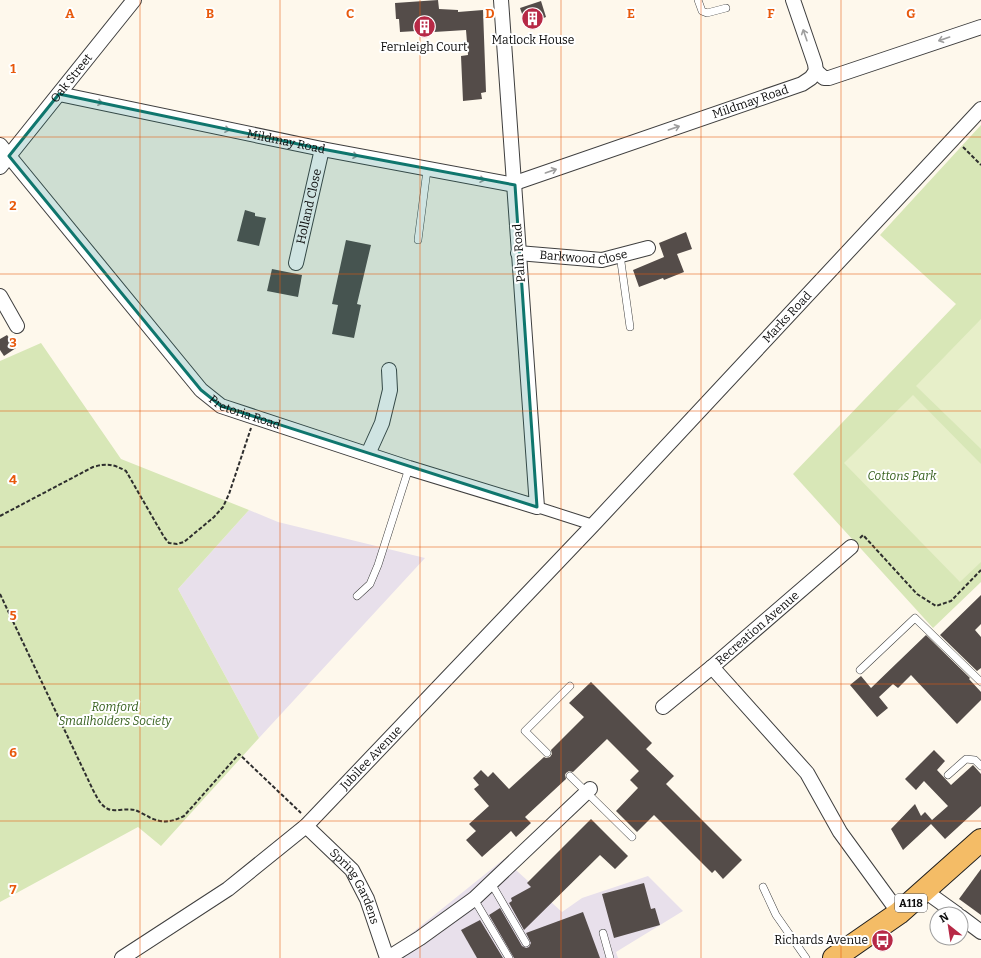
<svg xmlns="http://www.w3.org/2000/svg" width="981" height="958" font-family="Bitter,serif">
	<rect width="100%" height="100%" fill="#fef8ec"/>
	<!-- industrial -->
	<g fill="#e8e0eb">
		<polygon points="249,510 278,522 425,558 259,738 178,589"/>
		<polygon points="504,859 562,912 582,898 648,876 683,911 616,952 618,958 397,958 397,945"/>
	</g>
	<!-- green -->
	<g fill="#d8e7b7">
		<polygon points="981,125 981,582 933,628 793,474 956,304 880,235"/>
		<polygon points="41,343 121,459 249,510 178,589 259,738 161,846 138,827 0,902 0,361"/>
	</g>
	<!-- pitch -->
	<g fill="#e7efc9">
		<polygon points="981,319 981,449 916,386"/>
		<polygon points="913,395 981,464 981,562 960,582 844,463"/>
	</g>
	<!-- building -->
	<g fill="#544c49">
		<polygon points="438,0 439,9 458,10 458,12 483,10 486,92 481,93 482,99 463,101 461,56 468,55 466,30 434,32 433,30 400,32 399,19 396,19 395,3"/>
		<polygon points="541,1 546,17 526,25 520,8"/>
		<polygon points="245,210 255,213 255,216 266,218 259,246 237,241"/>
		<polygon points="686,232 692,249 677,254 684,272 664,280 663,278 639,287 633,270 664,257 659,243"/>
		<polygon points="346,240 371,245 357,304 361,305 354,338 332,334 338,305 332,304"/>
		<polygon points="272,269 302,275 298,297 267,291"/>
		<polygon points="7,335 16,348 4,356 0,350 0,339"/>
		<polygon points="981,595 981,624 975,630 981,637 981,668 977,671 940,635"/>
		<polygon points="926,635 970,678 969,679 981,692 981,700 957,724 911,675 898,688 893,684 879,697 888,708 877,717 850,685 861,676 871,688"/>
		<polygon points="591,682 652,743 646,749 674,776 666,784 742,860 723,879 715,870 712,873 654,815 637,832 616,811 638,788 630,780 639,771 607,739 573,772 569,771 566,773 565,775 566,779 525,817 531,823 516,837 511,831 482,857 466,840 476,831 469,824 489,806 474,789 479,785 473,778 481,770 488,777 493,772 509,789 544,757 546,758 550,757 552,754 551,750 584,717 569,703"/>
		<polygon points="934,750 945,761 937,770 951,785 973,765 981,774 981,806 945,839 931,824 903,850 891,829 915,804 921,816 925,812 932,820 948,806 924,781 916,790 905,779"/>
		<polygon points="591,819 628,856 615,869 600,855 524,930 509,903 512,901 511,898 531,887 527,883"/>
		<polygon points="981,869 981,915 959,899"/>
		<polygon points="644,883 651,909 655,908 660,925 614,938 602,894"/>
		<polygon points="500,908 522,946 526,948 529,947 531,943 526,933 583,912 600,958 514,958 489,915"/>
		<polygon points="480,920 503,958 477,958 461,930"/>
	</g>
	<g fill="none" stroke-linecap="round" stroke-linejoin="round">
		<defs>
			<g id="service">
				<polyline points="698,0 702,11 707,13 726,8"/>
				<polyline points="418,240 427,170"/>
				<polyline points="620,255 630,327"/>
				<polyline points="357,596 370,584 378,565 409,468"/>
				<polyline points="860,670 915,618 981,682"/>
				<polyline points="547,753 525,731 570,686"/>
				<polyline points="948,775 966,759 975,760 981,766"/>
				<polyline points="570,776 632,837"/>
				<polyline points="491,883 526,943"/>
				<polyline points="763,887 776,915 806,958"/>
				<polyline points="474,899 509,958"/>
				<polyline points="603,933 610,958"/>
			</g>
			<polyline id="pedestrian" points="537,507 593,525"/>
			<g id="minor">
				<polyline points="793,0 815,64 816,71"/>
				<polyline points="816,71 824,78 829,78 981,27"/>
				<path id="s1" d="M59,94L322,149L515,185"/>
				<path id="s2" d="M0,145L201,390L221,406L409,468L537,507L501,0"/>
				<path id="s3" d="M0,167L134,0"/>
				<path id="s4" d="M515,183L802,84L811,78L816,71"/>
				<path id="s5" d="M518,253L602,260L648,248"/>
				<path id="s6" d="M296,263L322,149"/>
				<polyline points="0,296 17,326"/>
				<polyline points="368,454 382,423 390,390 389,370"/>
				<polyline points="712,667 807,773 840,832 899,913"/>
				<path id="s7" d="M663,707L712,667L851,547"/>
				<path id="s8" d="M306,826L352,870L367,899L387,958"/>
				<polyline points="925,891 957,914"/>
				<polyline points="961,917 981,932"/>
				<path id="s9" d="M122,958L228,889L306,826L593,525L981,109"/>
				<polyline points="388,958 420,938 474,899 590,789"/>
			</g>
			<polyline id="primary" points="834,958 899,913 981,840"/>
		</defs>
		<!-- service casing -->
		<use href="#service" stroke="#3f3f3f" stroke-width="8"/>
		<!-- pedestrian casing -->
		<use href="#pedestrian" stroke="#3f3f3f" stroke-width="12"/>
		<!-- minor casing -->
		<use href="#minor" stroke="#3f3f3f" stroke-width="16"/>
		<!-- primary casing -->
		<use href="#primary" stroke="#1d1d1d" stroke-width="24"/>
		<!-- path -->
		<g stroke="#2e2e2e" stroke-width="2" stroke-dasharray="4 2" stroke-linecap="butt">
			<polyline points="963,147 981,165"/>
			<path d="M0,516L93,467C107,463 113,464 126,471L164,537L169,543L177,544L184,542L214,517L223,507L229,494L251,428"/>
			<polyline points="860,538 863,535 917,594 936,606 951,601 981,570"/>
			<path d="M0,594L93,790C97,797 100,805 108,809C114,812 127,808 135,810C140,812 145,815 149,817C162,824 172,822 184,816L239,754L301,813"/>
		</g>
		<!-- service -->
		<use href="#service" stroke="#fff" stroke-width="7"/>
		<!-- pedestrian -->
		<use href="#pedestrian" stroke="#fff" stroke-width="10"/>
		<!-- minor -->
		<use href="#minor" stroke="#fff" stroke-width="14"/>
		<!-- primary -->
		<use href="#primary" stroke="#f4bc66" stroke-width="22"/>
	</g>
	<!-- one-way arrows -->
	<defs><path id="oneway-shaft" d="M-6 0H5M1.5-3L5.5 0L1.5 3" fill="none" stroke-width="1.6" stroke-linecap="round" stroke-linejoin="round"/></defs>
	<g stroke="#9e9e9e">
		<use href="#oneway-shaft" transform="translate(805 35) rotate(-109)"/>
		<use href="#oneway-shaft" transform="translate(944 39) rotate(161)"/>
		<use href="#oneway-shaft" transform="translate(97 102) rotate(12)"/>
		<use href="#oneway-shaft" transform="translate(674 128) rotate(-19)"/>
		<use href="#oneway-shaft" transform="translate(224 129) rotate(12)"/>
		<use href="#oneway-shaft" transform="translate(352 155) rotate(11)"/>
		<use href="#oneway-shaft" transform="translate(551 171) rotate(-19)"/>
		<use href="#oneway-shaft" transform="translate(479 179) rotate(10)"/>
	</g>
	<!-- marked area -->
	<path fill="#0f766e" fill-opacity="0.2" stroke="#0f766e" stroke-width="3" stroke-linejoin="round" d="M59,94L322,149L515,185L537,507L221,406L201,390L9,156Z"/>
	<!-- grid -->
	<path fill="none" stroke="#e8590c" stroke-width="1" stroke-opacity="0.55" d="M140,0V958M280,0V958M420,0V958M561,0V958M701,0V958M841,0V958M0,137H981M0,274H981M0,411H981M0,547H981M0,684H981M0,821H981"/>
	<!-- icons -->
	<defs>
		<symbol id="building-disc" viewBox="-11 -11 22 22"><circle r="9.5" fill="#b72946" stroke="#fff"/><path d="M-4-6H4V6H1V3H-1V6H-4ZM-2.5-4.3h1.7v1.8h-1.7ZM.8-4.3h1.7v1.8H.8ZM-2.5-1h1.7V.8h-1.7ZM.8-1h1.7V.8H.8Z" fill="#fff"/></symbol>
		<symbol id="bus-disc" viewBox="-11 -11 22 22"><circle r="9.5" fill="#b72946" stroke="#fff"/><path d="M-5-6H5V4H4V6H2V4H-2V6H-4V4H-5ZM-3.5-4V0h7V-4ZM-3.5 1.2v1.5H-2V1.2ZM2 1.2v1.5H3.5V1.2Z" fill="#fff"/></symbol>
	</defs>
	<g fill-rule="evenodd">
		<use href="#building-disc" x="520" y="6" width="25" height="25"/>
		<use href="#building-disc" x="412" y="14" width="25" height="25"/>
		<use href="#bus-disc" x="870" y="928" width="25" height="25"/>
	</g>
	<g text-anchor="middle" stroke-width="4" stroke-linejoin="round" paint-order="stroke">
		<!-- shield labels -->
		<rect fill="#fff" stroke="#555" stroke-width="1" x="895" y="894" width="32" height="18" rx="3"/>
		<g font-size="11" font-weight="bold" fill="#0c0c0c">
			<text x="911" y="907">A118</text>
		</g>
		<!-- poi labels -->
		<g font-size="12" fill="#0c0c0c" stroke="#fff">
			<text x="533" y="44">Matlock House</text>
			<text x="424" y="51">Fernleigh Court</text>
			<text x="868" y="944" text-anchor="end">Richards Avenue</text>
		</g>
		<!-- street labels -->
		<g font-size="12" fill="#0c0c0c" stroke="#fff">
			<text dy="4" stroke="none"><textPath href="#s3" startOffset="114">Oak Street</textPath></text>
			<text dy="4" stroke="none"><textPath href="#s4" startOffset="249">Mildmay Road</textPath></text>
			<text dy="4" stroke="none"><textPath href="#s1" startOffset="232">Mildmay Road</textPath></text>
			<text dy="4" stroke="none"><textPath href="#s6" startOffset="58">Holland Close</textPath></text>
			<text transform="translate(519 253) rotate(-94)" y="4">Palm Road</text>
			<text dy="4" stroke="none"><textPath href="#s5" startOffset="66">Barkwood Close</textPath></text>
			<text dy="4" stroke="none"><textPath href="#s9" startOffset="927">Marks Road</textPath></text>
			<text dy="4" stroke="none"><textPath href="#s2" startOffset="367">Pretoria Road</textPath></text>
			<text dy="4" stroke="none"><textPath href="#s7" startOffset="123">Recreation Avenue</textPath></text>
			<text dy="4" stroke="none"><textPath href="#s9" startOffset="321">Jubilee Avenue</textPath></text>
			<text dy="4" stroke="none"><textPath href="#s8" startOffset="79">Spring Gardens</textPath></text>
		</g>
		<!-- park labels -->
		<g font-size="12" font-style="italic" fill="#37611f" stroke="#fff">
			<text x="902" y="480">Cottons Park</text>
			<text x="115" y="711">Romford<tspan x="115" dy="14">Smallholders Society</tspan></text>
		</g>
	</g>
	<g font-size="13" text-anchor="middle" font-weight="bold" fill="#e8590c" stroke="#fff" stroke-width="4" stroke-linejoin="round" paint-order="stroke">
		<text x="70" y="18">A</text>
		<text x="210" y="18">B</text>
		<text x="350" y="18">C</text>
		<text x="490" y="18">D</text>
		<text x="631" y="18">E</text>
		<text x="771" y="18">F</text>
		<text x="911" y="18">G</text>
		<text x="13" y="73">1</text>
		<text x="13" y="210">2</text>
		<text x="13" y="347">3</text>
		<text x="13" y="484">4</text>
		<text x="13" y="620">5</text>
		<text x="13" y="757">6</text>
		<text x="13" y="894">7</text>
	</g>
	<!-- north arrow -->
	<g transform="translate(949 926) rotate(330)"><circle r="19" fill="#ffffff" stroke="#9e9e9e"/>
	<path d="M0-3L7 15L0 10L-7 15Z" fill="#b72946"/>
	<text y="-6" font-size="11" font-weight="bold" text-anchor="middle" fill="#0c0c0c">N</text>
	</g>
</svg>
